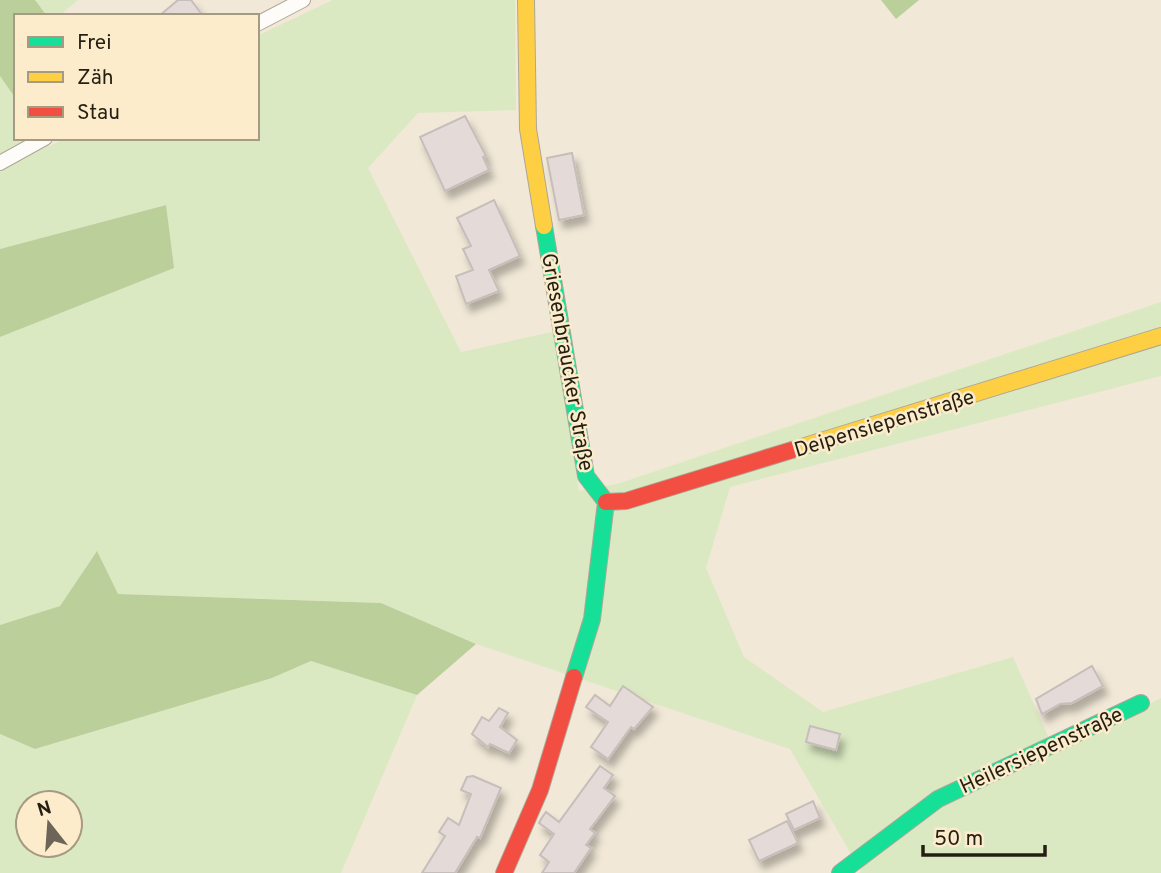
<svg xmlns="http://www.w3.org/2000/svg" width="1161" height="873" font-family="Overpass,sans-serif">
	<defs>
		<filter id="shadow"><feDropShadow dx="4.5" dy="8" stdDeviation="3.5" flood-color="#0004"/></filter>
	</defs>
	<rect width="100%" height="100%" fill="#f1e8d7"/>
	<!-- green -->
	<g fill="#dbe9c2" fill-rule="evenodd">
		<polygon points="35,0 78,0 59,16 47,16"/>
		<polygon points="333,0 515,0 516,110 418,113 368,168 461,352 556,331 579,491 617,484 1161,302 1161,376 730,487 706,568 744,657 823,712 1013,657 1055,752 1161,698 1161,873 859,873 861,871 790,749 476,644 381,603 117,594 96,552 60,606 0,625 0,337 173,267 165,205 0,249 0,76 16,99 16,138 44,138 50,146 66,138 257,138 257,36"/>
		<path d="M311,661L417,695L341,873H0V734L35,749L272,678ZM28,803H70V845H28Z"/>
	</g>
	<!-- forest -->
	<g fill="#bacf9a">
		<polygon points="0,0 35,0 47,16 16,16 16,99 0,76"/>
		<polygon points="881,0 919,0 896,19"/>
		<polygon points="166,205 174,268 0,337 0,249"/>
		<polygon points="97,551 118,594 381,603 476,644 417,695 311,661 272,678 35,749 0,734 0,625 60,606"/>
	</g>
	<!-- building -->
	<g fill="#e4dbd8" stroke="#c7bdba" stroke-width="2" filter="url(#shadow)">
		<polygon points="178,0 191,0 203,16 159,16"/>
		<polygon points="465,116 486,156 483,157 489,170 445,191 420,137"/>
		<polygon points="572,153 584,215 559,220 547,158"/>
		<polygon points="494,200 520,256 489,270 499,291 466,304 456,276 473,270 463,249 471,246 457,218"/>
		<polygon points="1092,666 1103,686 1072,703 1060,704 1042,714 1036,699"/>
		<polygon points="623,686 653,707 634,729 631,727 608,759 591,747 608,722 586,707 595,695 610,706"/>
		<polygon points="499,708 508,713 500,727 517,740 509,753 490,744 488,747 472,734 482,717 489,721"/>
		<polygon points="810,726 840,734 836,750 806,742"/>
		<polygon points="600,766 613,775 604,788 615,796 590,829 595,833 586,845 591,848 574,873 542,873 549,862 540,855 554,834 539,823 541,819 546,812 559,822"/>
		<polygon points="473,776 501,788 480,838 477,837 455,873 422,873 445,836 439,832 448,818 459,825 471,794 461,790 467,777"/>
		<polygon points="813,801 820,818 794,830 786,814"/>
		<polygon points="787,821 798,843 759,861 749,840"/>
	</g>
	<g fill="none" stroke-linecap="round" stroke-linejoin="round">
		<defs>
			<g id="street">
				<polyline points="257,24 303,0"/>
				<polyline points="0,163 45,138"/>
			</g>
			<g id="fast">
				<polyline points="544,226 586,476 606,502 592,619 574,677"/>
				<polyline points="840,873 938,799 1141,703"/>
			</g>
			<g id="slow">
				<polyline points="526,0 528,129 544,226"/>
				<polyline points="792,450 1161,336"/>
			</g>
			<g id="jam">
				<polyline points="606,502 626,501 792,450"/>
				<polyline points="504,873 540,790 574,677"/>
			</g>
		</defs>
		<!-- street casing -->
		<use href="#street" stroke="#ada799" stroke-width="16"/>
		<!-- fast casing -->
		<use href="#fast" stroke="#ada799" stroke-width="18"/>
		<!-- slow casing -->
		<use href="#slow" stroke="#ada799" stroke-width="18"/>
		<!-- jam casing -->
		<use href="#jam" stroke="#ada799" stroke-width="18"/>
		<!-- street -->
		<use href="#street" stroke="#fdfcf9" stroke-width="14"/>
		<!-- fast -->
		<use href="#fast" stroke="#16e098" stroke-width="16"/>
		<!-- slow -->
		<use href="#slow" stroke="#ffcf43" stroke-width="16"/>
		<!-- jam -->
		<use href="#jam" stroke="#f24e42" stroke-width="16"/>
	</g>
	<g text-anchor="middle" stroke-width="5" stroke-linejoin="round" paint-order="stroke">
		<!-- street labels -->
		<g font-size="21" fill="#251f13" stroke="#fceccc">
			<text transform="translate(568 362) rotate(80)" y="7">Griesenbraucker Straße</text>
			<text transform="translate(884 423) rotate(-17)" y="7">Deipensiepenstraße</text>
			<text transform="translate(1041 750) rotate(-25)" y="7">Heilersiepenstraße</text>
		</g>
	</g>
	<!-- legend -->
	<rect x="14" y="14" width="245" height="126" fill="#fceccc" stroke="#a69a82" stroke-width="2"/>
	<rect x="28" y="37" width="35" height="10" fill="#16e098" stroke="#a69a82" stroke-width="2"/>
	<text x="77" y="49" font-size="21" fill="#251f13">Frei</text>
	<rect x="28" y="72" width="35" height="10" fill="#ffcf43" stroke="#a69a82" stroke-width="2"/>
	<text x="77" y="84" font-size="21" fill="#251f13">Zäh</text>
	<rect x="28" y="107" width="35" height="10" fill="#f24e42" stroke="#a69a82" stroke-width="2"/>
	<text x="77" y="119" font-size="21" fill="#251f13">Stau</text>
	<!-- north arrow -->
	<g transform="translate(49 824) rotate(343)"><circle r="33" fill="#fceccc" stroke="#a69a82" stroke-width="2"/>
	<path d="M0-5L12 26L0 18L-12 26Z" fill="#6c6558"/>
	<text y="-10" font-size="19" font-weight="bold" text-anchor="middle" fill="#251f13">N</text>
	</g>
	<!-- scale -->
	<path d="M923 845v10h122v-10" fill="none" stroke="#251f13" stroke-width="3.5"/>
	<text x="934" y="845" font-size="21" fill="#251f13" stroke="#fceccc" stroke-width="5" paint-order="stroke">50 m</text>
</svg>
